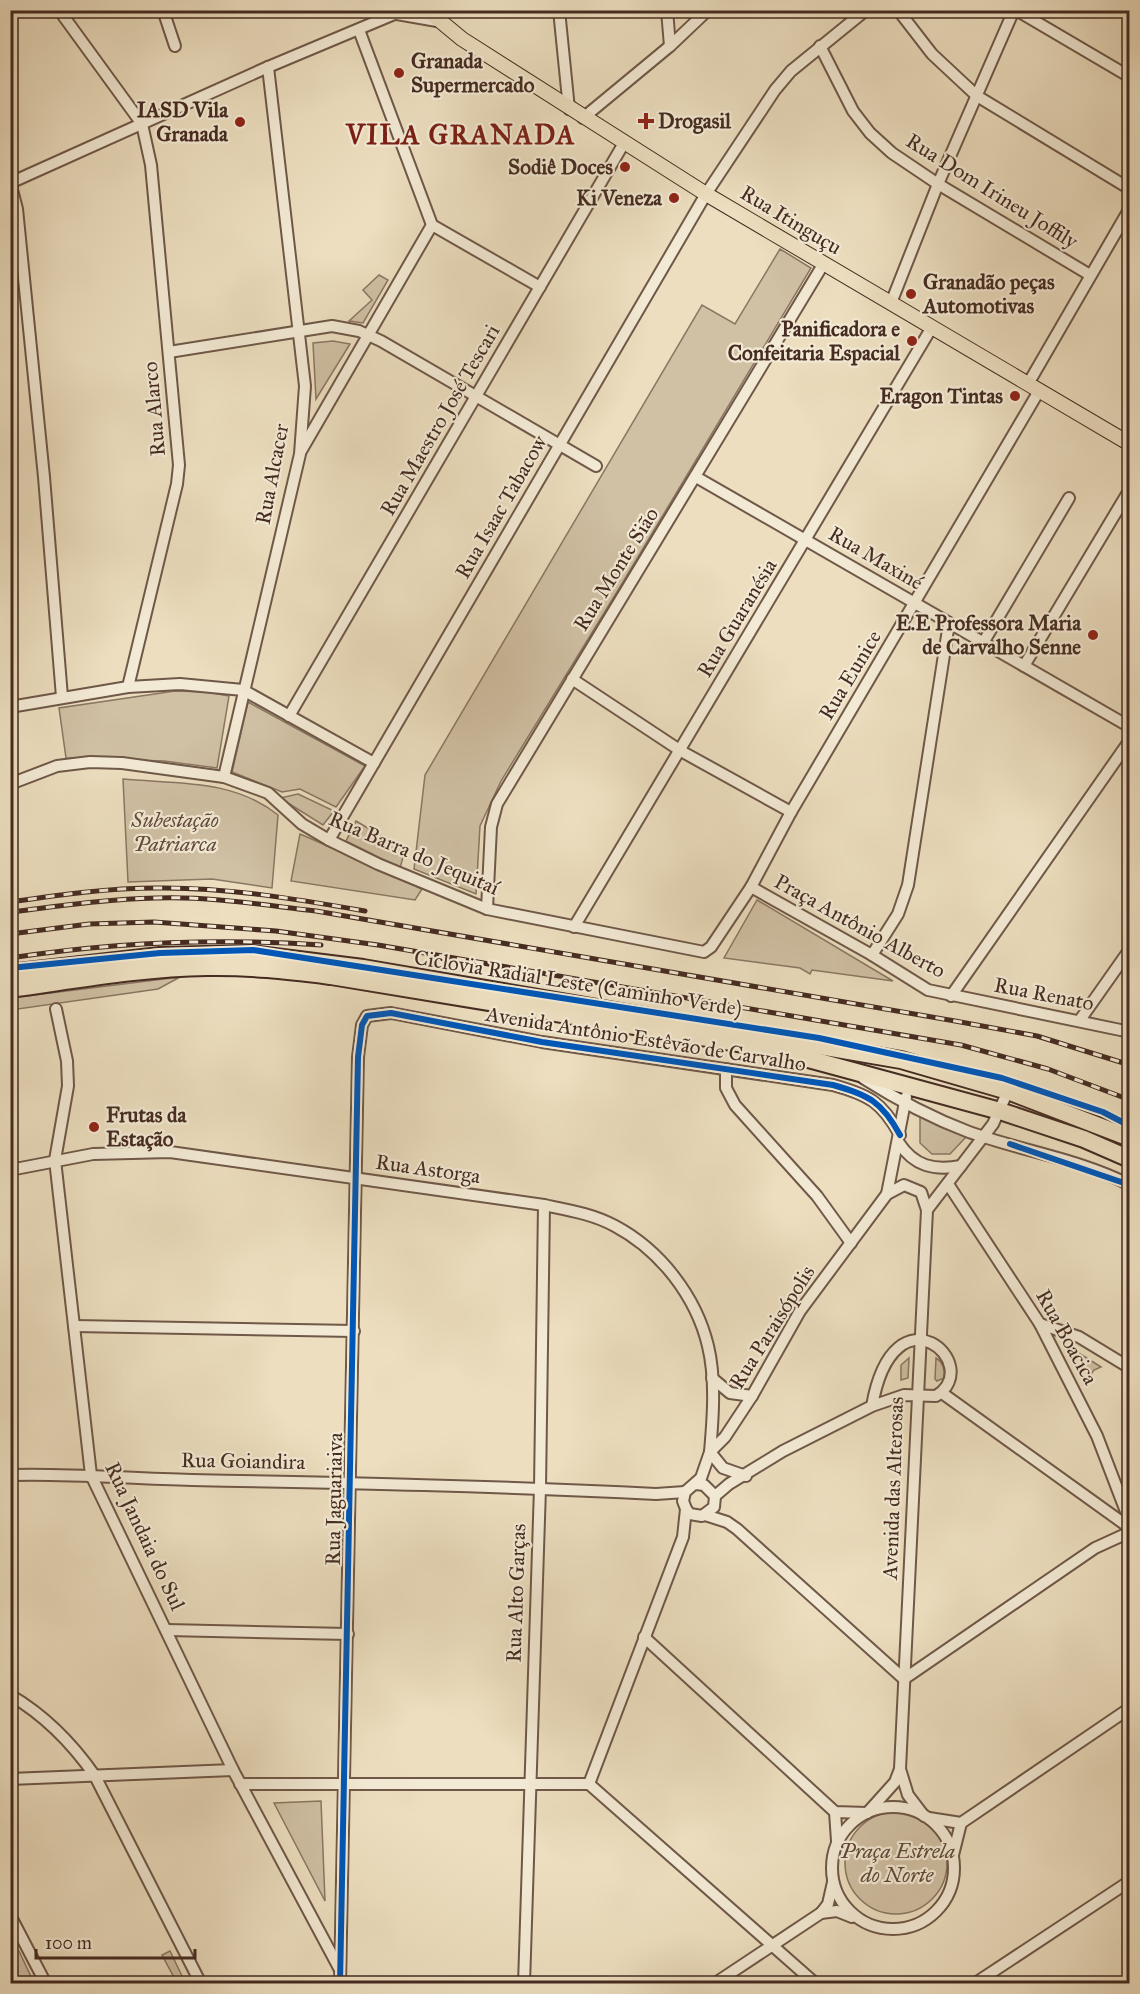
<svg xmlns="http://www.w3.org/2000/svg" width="1140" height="1994" font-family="'IM FELL Great Primer',serif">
	<rect width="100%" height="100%" fill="#ecdebf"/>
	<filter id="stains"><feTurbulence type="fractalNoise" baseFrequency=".00333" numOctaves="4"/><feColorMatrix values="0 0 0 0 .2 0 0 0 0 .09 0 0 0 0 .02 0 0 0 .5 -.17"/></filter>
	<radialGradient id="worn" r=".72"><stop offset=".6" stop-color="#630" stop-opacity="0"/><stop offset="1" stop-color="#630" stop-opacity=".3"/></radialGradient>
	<!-- green -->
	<g fill="#d0c0a4" stroke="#8a7662" stroke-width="1.5">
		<polygon points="780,249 811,268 620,587 501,781 480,826 476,894 414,869 425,775 702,305 735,324"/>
		<polygon points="379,275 388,280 363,323 349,321 372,300 363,290"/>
		<polygon points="333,341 350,344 316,399 313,343"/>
		<polygon points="175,691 207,692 229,696 217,768 164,761 66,758 59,708"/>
		<polygon points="248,702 365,766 336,807 300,789 282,792 232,772"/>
		<path d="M123,779C178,784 233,779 278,815L272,888L212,879L128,882Z"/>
		<polygon points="298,794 334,811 323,825 280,798"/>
		<polygon points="356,821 405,850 400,868 346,841"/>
		<polygon points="300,834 314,840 422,889 415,900 291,881"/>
		<polygon points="757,900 893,981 812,970 810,974 800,968 724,958"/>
		<polygon points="180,977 158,989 11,1010 10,998"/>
		<polygon points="920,1117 966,1137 950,1154 932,1154 920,1143"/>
		<polygon points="1077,1352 1101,1367 1094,1370 1089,1377"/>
		<polygon points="909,1358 908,1378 901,1380 901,1365"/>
		<path d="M936,1358C943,1362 945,1370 944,1378L937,1381L935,1379Z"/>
		<polygon points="321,1801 325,1901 274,1803"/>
		<circle cx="896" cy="1863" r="51"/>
		<polygon points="13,1949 19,1951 34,1983 11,1983 11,1957"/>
		<polygon points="170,1951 183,1978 176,1981 162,1955"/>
	</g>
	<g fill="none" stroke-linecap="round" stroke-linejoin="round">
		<defs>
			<g id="minor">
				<polyline points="59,10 142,124 151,165 179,465 177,484 128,687"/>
				<polyline points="163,10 175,46"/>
				<polyline points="559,10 569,109"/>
				<polyline points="667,10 670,46"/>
				<polyline points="898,10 932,54 977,96 1130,189"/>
				<polyline points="1016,10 1130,77"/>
				<polyline points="397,14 437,21"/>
				<polyline points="359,30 432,225 540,287"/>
				<polyline points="820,46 853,111 870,133 892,153 938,184 1090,275"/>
				<polyline points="583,118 670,46 708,10"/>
				<polyline points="10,182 17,209 44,477 62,697"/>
				<polyline points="10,183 268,67 404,10"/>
				<polyline points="891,303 938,184 1014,10"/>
				<polyline points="169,352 332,326 359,331 381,341 596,466"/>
				<polyline points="1028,384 1130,208"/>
				<polyline points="301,451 432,225"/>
				<polyline points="696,477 1130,727"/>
				<polyline points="983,643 1069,498"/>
				<polyline points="1024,666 1130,489"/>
				<polyline points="572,679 681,751 791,812"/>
				<polyline points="10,707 128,687 180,684 243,690 374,763"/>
				<polyline points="289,716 624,143"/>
				<polyline points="224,777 300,454 305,386 268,67"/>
				<polyline points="10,784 57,766 90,762 122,763 224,777 268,793 302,824 329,840 378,864 487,909 704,952 711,947 751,887 791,812 1039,391"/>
				<polyline points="329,840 706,194 775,90 791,71 866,10"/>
				<polyline points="751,887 872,955 928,990 1130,1032"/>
				<polyline points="487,909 491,827 497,804 824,263"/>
				<polyline points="574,927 932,327"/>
				<polyline points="872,955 898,914 908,885 949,623"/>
				<polyline points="951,996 1130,740"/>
				<polyline points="56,1009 67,1061 68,1086 55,1160 91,1475 233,1770 339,1968"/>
				<polyline points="1080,1020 1130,949"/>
				<polyline points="726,1069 726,1088 735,1105 817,1196 851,1243"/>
				<path d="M863,1078C896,1099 932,1118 969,1132C1022,1151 1079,1159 1130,1185"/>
				<path d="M899,1143C914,1166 934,1171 961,1166"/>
				<path d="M10,1170L93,1154L170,1152L544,1205C568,1210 593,1214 615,1226C660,1250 696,1296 708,1346C716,1379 713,1418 710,1452L723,1468L746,1476"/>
				<polyline points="948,1184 1040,1324 1097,1436 1130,1522"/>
				<polyline points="887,1194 906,1097"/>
				<polyline points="927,1210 993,1124 1008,1091"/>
				<polyline points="1040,1324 1079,1337 1130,1368"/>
				<polyline points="74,1326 354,1331"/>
				<polyline points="712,1378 730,1393 752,1396"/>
				<polyline points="942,1393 1130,1528"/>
				<path d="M10,1475C71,1473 131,1479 192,1480C347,1483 501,1486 656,1494L685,1492"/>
				<polyline points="696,1484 704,1485 715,1496 714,1507 702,1516 690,1514 686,1509 683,1501 685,1492 701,1478 710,1452 725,1437 752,1396 800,1311 887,1194 904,1185 921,1192 927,1210 900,1769 908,1795 924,1816"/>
				<path d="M715,1496L729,1484L783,1451L872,1406L904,1395L936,1396C986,1365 894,1282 872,1406"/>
				<polyline points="705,1515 727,1522 737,1529 904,1679 1095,1548 1130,1532"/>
				<polyline points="167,1630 348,1634"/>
				<polyline points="644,1637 835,1812 867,1813"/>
				<path d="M10,1695C46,1716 72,1743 95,1776L201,1984"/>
				<polyline points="10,1779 233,1770"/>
				<polyline points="240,1784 589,1784"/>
				<polyline points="589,1784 816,1984"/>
				<polyline points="589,1784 683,1537 686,1509"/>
				<circle cx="893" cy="1868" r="61"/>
				<polyline points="869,1811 895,1782 900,1769"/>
				<polyline points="835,1812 837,1841"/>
				<polyline points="929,1818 961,1823 1130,1708"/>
				<polyline points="953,1855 961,1823"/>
				<polyline points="821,1913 837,1911 852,1917"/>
				<polyline points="10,1915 46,1984"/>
				<path d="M340,1984L358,1057L362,1025L367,1016L391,1013L542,1042L833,1085C869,1095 882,1102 900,1135"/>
				<polyline points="524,1984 540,1488 544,1205"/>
				<polyline points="714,1984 821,1913 828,1904 833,1882"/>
				<polyline points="974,1984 1130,1881"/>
			</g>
			<polyline id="major" points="427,10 462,39 706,194 1130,444"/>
			<g id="highway">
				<polyline points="10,973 160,956 251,954 363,968 901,1060 1008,1091 1130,1138"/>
				<path d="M10,989C76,980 141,968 207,967C248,966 289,971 331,976L768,1048L1000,1111L1084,1139L1130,1159"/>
			</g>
		</defs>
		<!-- minor casing -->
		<use href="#minor" stroke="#6f5848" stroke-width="14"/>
		<!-- major casing -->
		<use href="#major" stroke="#452b21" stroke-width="16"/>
		<!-- highway casing -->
		<use href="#highway" stroke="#452b21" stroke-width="20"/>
		<!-- minor -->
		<use href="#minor" stroke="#f3ead5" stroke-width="10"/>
		<!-- major -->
		<use href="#major" stroke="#ecdebf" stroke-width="14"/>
		<!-- highway -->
		<use href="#highway" stroke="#ecdebf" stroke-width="16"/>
		<defs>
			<g id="rail">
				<path d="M10,902C59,895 107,888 156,888C226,887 296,899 365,911"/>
				<path d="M10,912C59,906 107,899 156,898C210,896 263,905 316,911L955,1021L1037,1036L1130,1065"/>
				<polyline points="10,934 89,924 154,922 276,931 378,945 961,1045 1048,1069 1130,1100"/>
				<path d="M10,958C114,942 217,938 321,945"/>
			</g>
		</defs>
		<!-- rail casing -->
		<use href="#rail" stroke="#452b21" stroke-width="5"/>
		<!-- rail -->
		<use href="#rail" stroke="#f3ead5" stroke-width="3" stroke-dasharray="9" stroke-linecap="butt"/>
		<defs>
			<g id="cycleway">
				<polyline points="10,968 160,953 253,950 819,1038 1002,1078 1103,1112 1130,1126"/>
				<polyline points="1010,1144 1130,1185"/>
				<path d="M340,1984L358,1057L362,1025L367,1016L391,1013L542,1042L833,1085C869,1095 882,1102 900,1135"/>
			</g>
		</defs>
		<!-- cycleway casing -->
		<use href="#cycleway" stroke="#f3ead5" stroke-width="10"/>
		<!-- cycleway -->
		<use href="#cycleway" stroke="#0057b8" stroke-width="6"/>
	</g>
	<!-- markers -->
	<g fill="#8f2418" stroke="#f3ead5" stroke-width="2">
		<circle cx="399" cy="73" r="6"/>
		<path d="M643 112h6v6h6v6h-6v6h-6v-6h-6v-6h6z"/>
		<circle cx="240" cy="122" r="6"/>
		<circle cx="625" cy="167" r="6"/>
		<circle cx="674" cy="198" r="6"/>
		<circle cx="911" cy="294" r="6"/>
		<circle cx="912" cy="341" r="6"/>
		<circle cx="1015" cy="396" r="6"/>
		<circle cx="1093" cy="635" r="6"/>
		<circle cx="94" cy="1127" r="6"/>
	</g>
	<g text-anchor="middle" stroke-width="4.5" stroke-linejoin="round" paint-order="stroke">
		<!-- poi labels -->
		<g font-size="21" font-weight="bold" fill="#452b21" stroke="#f3ead5" text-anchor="end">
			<text x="411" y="68" text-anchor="start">Granada<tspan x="411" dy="24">Supermercado</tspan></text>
			<text x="228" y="117">IASD Vila<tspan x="228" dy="24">Granada</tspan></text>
			<text x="658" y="128" text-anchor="start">Drogasil</text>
			<text x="613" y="174">Sodiê Doces</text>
			<text x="662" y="205">Ki Veneza</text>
			<text x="923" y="289" text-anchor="start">Granadão peças<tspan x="923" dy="24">Automotivas</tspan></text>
			<text x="900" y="336">Panificadora e<tspan x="900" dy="24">Confeitaria Espacial</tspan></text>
			<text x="1003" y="403">Eragon Tintas</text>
			<text x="1081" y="630">E.E Professora Maria<tspan x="1081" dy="24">de Carvalho Senne</tspan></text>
			<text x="106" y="1122" text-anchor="start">Frutas da<tspan x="106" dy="24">Estação</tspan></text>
		</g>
		<!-- street labels -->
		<g font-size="21" fill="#452b21" stroke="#f3ead5">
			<text transform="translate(992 191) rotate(32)" y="7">Rua Dom Irineu Joffily</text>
			<text transform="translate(791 220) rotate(31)" y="7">Rua Itinguçu</text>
			<text transform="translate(154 409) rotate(-95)" y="7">Rua Alarco</text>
			<text transform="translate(440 420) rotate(-60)" y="7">Rua Maestro José Tescari</text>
			<text transform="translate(272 474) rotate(-79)" y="7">Rua Alcacer</text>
			<text transform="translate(501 507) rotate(-60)" y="7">Rua Isaac Tabacow</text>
			<text transform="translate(876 558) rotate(30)" y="7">Rua Maxiné</text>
			<text transform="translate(616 569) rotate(-58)" y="7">Rua Monte Sião</text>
			<text transform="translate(737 618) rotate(-59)" y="7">Rua Guaranésia</text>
			<text transform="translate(850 675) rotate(-59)" y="7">Rua Eunice</text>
			<text transform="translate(414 853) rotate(23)" y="7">Rua Barra do Jequitaí</text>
			<text transform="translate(860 926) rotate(29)" y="7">Praça Antônio Alberto</text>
			<text transform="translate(578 983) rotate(9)" y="7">Ciclovia Radial Leste (Caminho Verde)</text>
			<text transform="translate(1044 994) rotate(11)" y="7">Rua Renato</text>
			<text transform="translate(646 1039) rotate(9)" y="7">Avenida Antônio Estêvão de Carvalho</text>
			<text transform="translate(428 1169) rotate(8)" y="7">Rua Astorga</text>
			<text transform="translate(772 1327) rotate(-58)" y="7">Rua Paraisópolis</text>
			<text transform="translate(1067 1337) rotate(61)" y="7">Rua Boacica</text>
			<text transform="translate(243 1461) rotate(1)" y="7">Rua Goiandira</text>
			<text transform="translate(893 1488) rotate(-88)" y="7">Avenida das Alterosas</text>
			<text transform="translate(334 1499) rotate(-89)" y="7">Rua Jaguariaiva</text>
			<text transform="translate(145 1536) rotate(65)" y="7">Rua Jandaia do Sul</text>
			<text transform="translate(516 1593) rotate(-88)" y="7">Rua Alto Garças</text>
		</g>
		<!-- park labels -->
		<g font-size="21" font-style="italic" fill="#61493b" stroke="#f3ead5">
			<text x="175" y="827">Subestação<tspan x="175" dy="24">Patriarca</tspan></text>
			<text x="897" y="1858">Praça Estrela<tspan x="897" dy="24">do Norte</tspan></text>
		</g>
		<!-- district labels -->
		<g font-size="27" font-weight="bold" letter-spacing="1.5" fill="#7a1f14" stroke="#f3ead5">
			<text x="461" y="144">VILA GRANADA</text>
		</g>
	</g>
	<!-- margin -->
	<rect width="1140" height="1994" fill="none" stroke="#ecdebf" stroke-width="36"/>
	<rect x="12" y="12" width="1116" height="1970" fill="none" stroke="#452b21" stroke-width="3"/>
	<rect x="18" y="18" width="1104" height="1958" fill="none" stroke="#452b21" stroke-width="1.5"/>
	<!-- scale -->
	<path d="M36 1949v9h159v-9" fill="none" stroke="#452b21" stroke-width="3"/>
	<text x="45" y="1949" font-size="18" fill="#452b21" stroke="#f3ead5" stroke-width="4.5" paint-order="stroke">100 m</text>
	<rect width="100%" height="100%" filter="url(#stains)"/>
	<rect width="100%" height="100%" fill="url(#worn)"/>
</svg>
